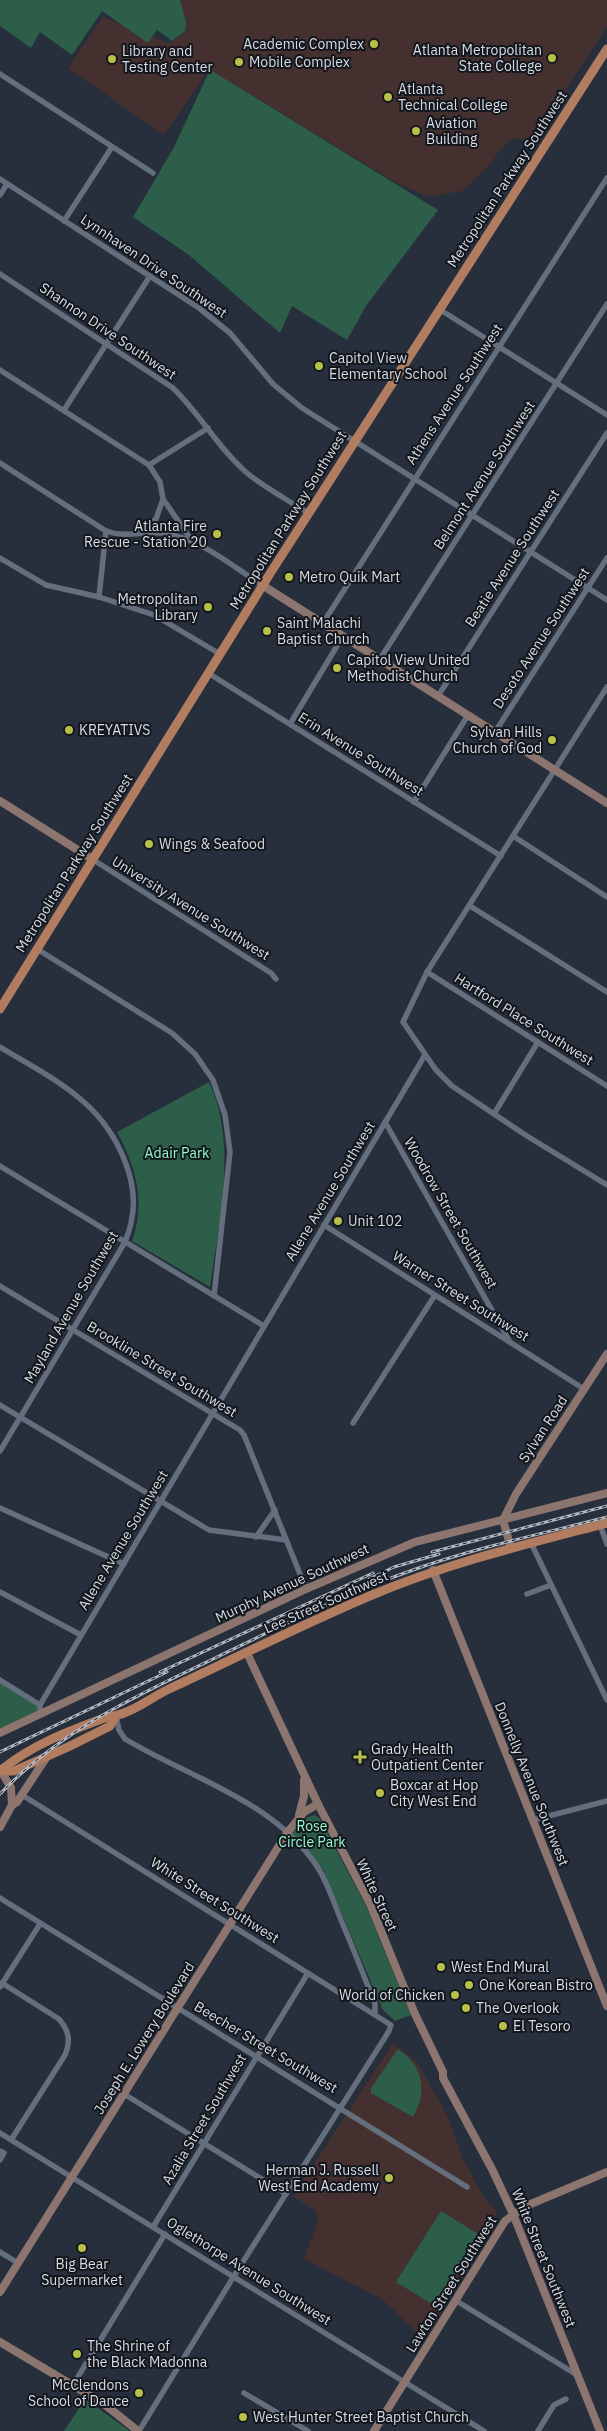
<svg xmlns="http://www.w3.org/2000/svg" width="607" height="2431" font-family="'IBM Plex Sans',sans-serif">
	<rect width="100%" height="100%" fill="#262f3b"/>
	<!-- education -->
	<g fill="#44302f">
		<polygon points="180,0 607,0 607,27 531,143 518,138 513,139 500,149 491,164 462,191 434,196 424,195 395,182 213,72 210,68 164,135 68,68 103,17 170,44 185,31 185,22"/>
		<polygon points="393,2043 417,2062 448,2117 463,2159 483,2196 497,2212 480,2249 423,2339 382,2299 304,2259 318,2221 316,2211 293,2196"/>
	</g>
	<!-- green -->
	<g fill="#2d5e4a">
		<polygon points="0,0 180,0 186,22 185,31 172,41 157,30 148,43 102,11 72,55 40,32 31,48 0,26"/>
		<polygon points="212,71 438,210 366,306 347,340 292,306 280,333 189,255 133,217 173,149 208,74"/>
		<path d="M209,1082C238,1142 219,1223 210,1287L132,1241C146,1201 136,1167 117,1132Z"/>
		<polygon points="0,1680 40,1705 40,1712 0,1733"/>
		<polygon points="315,1815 320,1819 366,1906 411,2015 395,2021 383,2010 323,1870 292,1833 308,1817"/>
		<path d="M398,2049C423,2065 428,2092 413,2117L371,2093V2088Z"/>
		<polygon points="441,2211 480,2235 435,2306 396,2282"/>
		<polygon points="85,2399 130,2431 64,2431"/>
	</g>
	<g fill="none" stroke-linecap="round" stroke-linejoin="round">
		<!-- street -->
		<g stroke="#646e7d" stroke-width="5.5">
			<polyline points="0,74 153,173"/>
			<polyline points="0,179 199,308 230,333 273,384 302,408 607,600"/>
			<polyline points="0,195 7,184"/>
			<polyline points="64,221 112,147"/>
			<path d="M0,274L173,388C200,414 218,448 247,473C265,488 288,500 308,513"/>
			<polyline points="439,309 607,415"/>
			<polyline points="0,370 149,465 160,482 163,499 192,541"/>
			<polyline points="64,410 150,276"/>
			<path d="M0,463L106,531C125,538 144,531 163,533C200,538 232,566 262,585"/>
			<polyline points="149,465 208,428"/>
			<polyline points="138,533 156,519 163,499"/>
			<polyline points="0,558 46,585 99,597 154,615 220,654"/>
			<polyline points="99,597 106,531"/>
			<polyline points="323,623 607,178"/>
			<polyline points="380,659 607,304"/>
			<polyline points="208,673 501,856"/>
			<polyline points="607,687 427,972 403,1022 436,1070 452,1086 527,1136 607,1185"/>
			<polyline points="438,696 607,433"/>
			<polyline points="290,724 343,636"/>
			<polyline points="495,732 607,558"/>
			<polyline points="414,802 468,715"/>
			<polyline points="513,836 607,897"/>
			<polyline points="92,859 271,973 276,979"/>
			<polyline points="470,906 607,992"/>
			<polyline points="37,949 172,1033 195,1054 213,1080 225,1115 230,1152 214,1296"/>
			<polyline points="427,972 607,1086"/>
			<path d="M0,1047C54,1080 103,1101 126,1164C136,1191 136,1215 125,1242L0,1451"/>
			<polyline points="494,1114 538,1042"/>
			<polyline points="385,1122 510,1342"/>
			<polyline points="0,1166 264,1326"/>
			<polyline points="324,1225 584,1389"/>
			<polyline points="0,1286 240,1430 244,1435 306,1589"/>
			<polyline points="0,1405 209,1530 286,1540"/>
			<polyline points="353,1423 435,1295"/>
			<polyline points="0,1508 124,1564"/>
			<polyline points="600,1525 607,1544"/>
			<polyline points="256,1537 275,1510"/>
			<polyline points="531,1543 607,1700"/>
			<polyline points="0,1592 81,1635"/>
			<polyline points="527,1594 551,1585"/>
			<polyline points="0,1680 40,1705"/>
			<polyline points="40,1712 40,1705 425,1055"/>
			<path d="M116,1716L119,1730L125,1739C190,1778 275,1801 318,1868C328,1884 334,1903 341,1920C353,1948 364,1976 375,2004V2014"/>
			<polyline points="22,1795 391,2025 389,2031 234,2276 139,2431"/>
			<polyline points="533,1820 607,1801"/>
			<polyline points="0,1898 467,2187"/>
			<path d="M2,1983L59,2019C69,2031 71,2040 65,2055L11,2140"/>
			<polyline points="0,1987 40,1924"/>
			<polyline points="124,2094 286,2194"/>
			<polyline points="0,2133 484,2431"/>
			<polyline points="0,2151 4,2153 0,2160"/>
			<polyline points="153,2227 308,1973"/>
			<polyline points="0,2252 18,2263"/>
			<polyline points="455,2300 577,2375"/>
			<polyline points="73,2385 165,2234"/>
			<polyline points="244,2393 308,2431"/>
			<polyline points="538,2431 554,2405 566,2399"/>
		</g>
		<!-- secondary -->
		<g stroke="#8b756e" stroke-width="8">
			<polyline points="262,585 607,803"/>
			<polyline points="0,801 92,859"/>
			<polyline points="503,1520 516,1494 607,1354"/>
			<polyline points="503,1520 511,1548"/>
			<polyline points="433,1570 607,2006"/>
			<polyline points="247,1653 318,1804 370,1904 415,2014 443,2072 443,2078 493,2171 513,2214 600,2431"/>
			<polyline points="0,1733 306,1589 415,1542 607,1493"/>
			<polyline points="1,1771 11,1788 12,1805"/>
			<polyline points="299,1815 304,1796 304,1780"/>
			<polyline points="0,1827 12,1805 17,1802 48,1755"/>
			<polyline points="0,2292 287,1833 304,1812 318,1804"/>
			<polyline points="0,2342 104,2404 138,2431"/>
			<polyline points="374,2431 505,2221 526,2206 607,2172"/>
		</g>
		<!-- primary -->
		<g stroke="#b17c5f" stroke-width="9">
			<polyline points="0,1009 271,572 607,49"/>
			<path d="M0,1771C31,1745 69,1731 107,1717C128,1716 150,1698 169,1689C236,1658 303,1624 372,1595C448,1563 527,1544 607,1523"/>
			<polyline points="1,1771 14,1771 68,1747 110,1726 116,1716"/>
		</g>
		<defs>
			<g id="rail">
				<polyline points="432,1552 607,1506"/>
				<polyline points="369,1579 394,1567 439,1554"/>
				<polyline points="160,1672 373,1573"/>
				<polyline points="0,1752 167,1672"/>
				<path d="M0,1794C60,1731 135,1696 213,1659C277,1628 342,1595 410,1571C474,1548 541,1534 607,1517"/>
			</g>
		</defs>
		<!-- rail casing -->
		<use href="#rail" stroke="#b2b8c2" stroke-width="3"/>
		<!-- rail -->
		<use href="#rail" stroke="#13161c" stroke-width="1" stroke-dasharray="4" stroke-linecap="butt"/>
	</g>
	<!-- markers -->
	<g fill="#b8c147" stroke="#13161c" stroke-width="2">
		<circle cx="374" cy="44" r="5"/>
		<circle cx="552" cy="58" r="5"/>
		<circle cx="112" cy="59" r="5"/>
		<circle cx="239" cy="62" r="5"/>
		<circle cx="388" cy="97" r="5"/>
		<circle cx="416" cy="131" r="5"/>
		<circle cx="319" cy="366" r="5"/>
		<circle cx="217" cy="534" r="5"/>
		<circle cx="289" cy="577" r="5"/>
		<circle cx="208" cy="607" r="5"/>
		<circle cx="267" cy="631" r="5"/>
		<circle cx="337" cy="668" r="5"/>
		<circle cx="69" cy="730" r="5"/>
		<circle cx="552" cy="740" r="5"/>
		<circle cx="149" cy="844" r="5"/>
		<circle cx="338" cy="1221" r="5"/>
		<path d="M357.5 1749.5h5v5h5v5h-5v5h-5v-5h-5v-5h5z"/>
		<circle cx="380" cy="1793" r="5"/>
		<circle cx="441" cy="1967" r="5"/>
		<circle cx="469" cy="1985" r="5"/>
		<circle cx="455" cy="1995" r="5"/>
		<circle cx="466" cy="2008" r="5"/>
		<circle cx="503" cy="2026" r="5"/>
		<circle cx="389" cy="2178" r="5"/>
		<circle cx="82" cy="2248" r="5"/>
		<circle cx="77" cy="2354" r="5"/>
		<circle cx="139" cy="2393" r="5"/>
		<circle cx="243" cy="2417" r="5"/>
	</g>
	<g text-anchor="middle" stroke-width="4" stroke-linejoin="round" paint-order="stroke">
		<!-- poi labels -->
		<g font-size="14" fill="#d7dce5" stroke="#13161c" text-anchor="start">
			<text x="364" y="49" text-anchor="end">Academic Complex</text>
			<text x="542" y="55" text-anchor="end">Atlanta Metropolitan<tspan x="542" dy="16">State College</tspan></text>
			<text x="122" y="56">Library and<tspan x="122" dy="16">Testing Center</tspan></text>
			<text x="249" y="67">Mobile Complex</text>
			<text x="398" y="94">Atlanta<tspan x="398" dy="16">Technical College</tspan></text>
			<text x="426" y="128">Aviation<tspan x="426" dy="16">Building</tspan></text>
			<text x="329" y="363">Capitol View<tspan x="329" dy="16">Elementary School</tspan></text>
			<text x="207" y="531" text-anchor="end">Atlanta Fire<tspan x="207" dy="16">Rescue - Station 20</tspan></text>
			<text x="299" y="582">Metro Quik Mart</text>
			<text x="198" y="604" text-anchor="end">Metropolitan<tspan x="198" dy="16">Library</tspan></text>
			<text x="277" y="628">Saint Malachi<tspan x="277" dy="16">Baptist Church</tspan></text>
			<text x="347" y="665">Capitol View United<tspan x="347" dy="16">Methodist Church</tspan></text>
			<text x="79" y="735">KREYATIVS</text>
			<text x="542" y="737" text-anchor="end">Sylvan Hills<tspan x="542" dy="16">Church of God</tspan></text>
			<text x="159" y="849">Wings &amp; Seafood</text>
			<text x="348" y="1226">Unit 102</text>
			<text x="371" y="1754">Grady Health<tspan x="371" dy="16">Outpatient Center</tspan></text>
			<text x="390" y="1790">Boxcar at Hop<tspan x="390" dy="16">City West End</tspan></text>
			<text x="451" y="1972">West End Mural</text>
			<text x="479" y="1990">One Korean Bistro</text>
			<text x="445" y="2000" text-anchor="end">World of Chicken</text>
			<text x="476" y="2013">The Overlook</text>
			<text x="513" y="2031">El Tesoro</text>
			<text x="379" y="2175" text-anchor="end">Herman J. Russell<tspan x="379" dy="16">West End Academy</tspan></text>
			<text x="82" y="2269" text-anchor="middle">Big Bear<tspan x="82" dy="16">Supermarket</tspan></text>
			<text x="87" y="2351">The Shrine of<tspan x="87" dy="16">the Black Madonna</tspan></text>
			<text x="129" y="2390" text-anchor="end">McClendons<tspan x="129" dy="16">School of Dance</tspan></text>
			<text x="253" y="2422">West Hunter Street Baptist Church</text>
		</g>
		<!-- street labels -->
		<g font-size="14" fill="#d7dce5" stroke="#13161c">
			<text transform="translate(507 179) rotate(-57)" y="5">Metropolitan Parkway Southwest</text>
			<text transform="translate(154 266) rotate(34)" y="5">Lynnhaven Drive Southwest</text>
			<text transform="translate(108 331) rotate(34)" y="5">Shannon Drive Southwest</text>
			<text transform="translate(454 394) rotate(-57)" y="5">Athens Avenue Southwest</text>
			<text transform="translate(484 475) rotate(-57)" y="5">Belmont Avenue Southwest</text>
			<text transform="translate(288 520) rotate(-58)" y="5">Metropolitan Parkway Southwest</text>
			<text transform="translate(512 558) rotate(-57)" y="5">Beatie Avenue Southwest</text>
			<text transform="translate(541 638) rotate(-57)" y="5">Desoto Avenue Southwest</text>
			<text transform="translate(361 754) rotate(32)" y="5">Erin Avenue Southwest</text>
			<text transform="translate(74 863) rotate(-58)" y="5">Metropolitan Parkway Southwest</text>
			<text transform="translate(191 908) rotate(32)" y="5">University Avenue Southwest</text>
			<text transform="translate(524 1019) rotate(32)" y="5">Hartford Place Southwest</text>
			<text transform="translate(330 1191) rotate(-59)" y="5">Allene Avenue Southwest</text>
			<text transform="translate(451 1213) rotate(60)" y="5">Woodrow Street Southwest</text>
			<text transform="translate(461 1296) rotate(32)" y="5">Warner Street Southwest</text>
			<text transform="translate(71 1307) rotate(-60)" y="5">Mayland Avenue Southwest</text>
			<text transform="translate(162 1369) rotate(31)" y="5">Brookline Street Southwest</text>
			<text transform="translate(543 1429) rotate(-57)" y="5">Sylvan Road</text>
			<text transform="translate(123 1540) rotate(-59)" y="5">Allene Avenue Southwest</text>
			<text transform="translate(292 1583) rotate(-25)" y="5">Murphy Avenue Southwest</text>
			<text transform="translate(326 1602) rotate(-24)" y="5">Lee Street Southwest</text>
			<text transform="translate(532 1784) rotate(68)" y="5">Donnelly Avenue Southwest</text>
			<text transform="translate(377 1895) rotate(65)" y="5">White Street</text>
			<text transform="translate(215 1900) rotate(32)" y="5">White Street Southwest</text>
			<text transform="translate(144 2038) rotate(-58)" y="5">Joseph E. Lowery Boulevard</text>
			<text transform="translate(266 2047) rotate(31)" y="5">Beecher Street Southwest</text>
			<text transform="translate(204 2119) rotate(-59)" y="5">Azalia Street Southwest</text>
			<text transform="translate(544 2258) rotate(68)" y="5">White Street Southwest</text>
			<text transform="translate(249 2271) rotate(32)" y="5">Oglethorpe Avenue Southwest</text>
			<text transform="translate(451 2284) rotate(-58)" y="5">Lawton Street Southwest</text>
		</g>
		<!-- park labels -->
		<g font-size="14" fill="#8efbcc" stroke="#13161c">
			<text x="177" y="1158">Adair Park</text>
			<text x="312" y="1831">Rose<tspan x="312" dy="16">Circle Park</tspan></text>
		</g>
	</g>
</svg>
